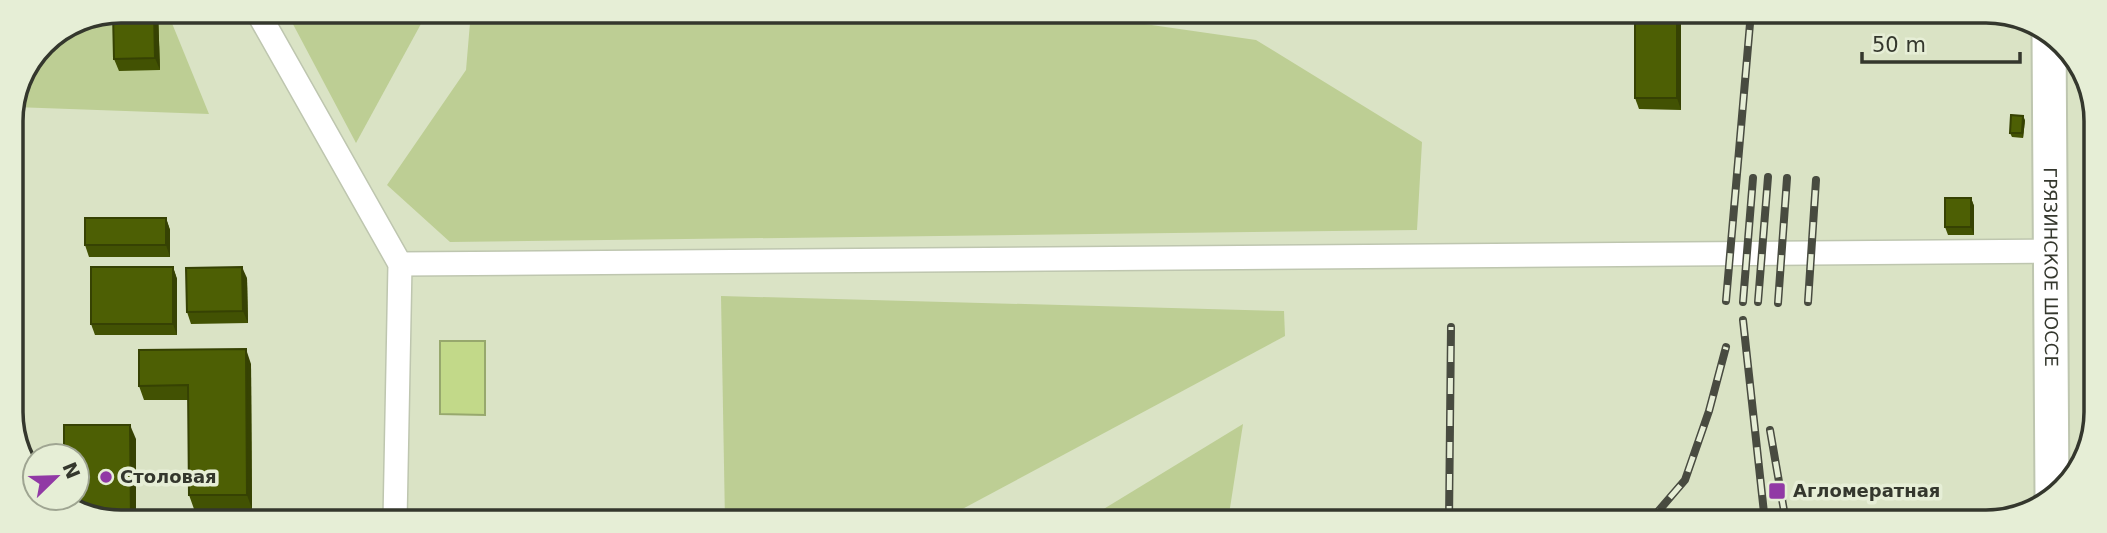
<svg xmlns="http://www.w3.org/2000/svg" width="2107" height="533" font-family="'DejaVu Sans',sans-serif">
	<rect width="100%" height="100%" fill="#e6eed6"/>
	<!-- built -->
	<polygon fill="#dae3c5" points="120,11 2009,13 2064,42 2094,98 2094,435 2059,496 1994,522 98,520 57,498 77,498 77,456 35,456 35,476 13,435 11,113 43,42"/>
	<!-- green -->
	<g fill="#bdce94">
		<polygon points="120,11 167,11 209,114 14,107 43,42"/>
		<polygon points="286,11 428,11 356,143"/>
		<polygon points="471,11 1061,12 1256,40 1422,142 1417,230 450,242 387,185 466,70"/>
		<polygon points="721,296 1284,311 1285,336 940,521 725,521"/>
		<polygon points="1243,424 1228,521 1084,521"/>
	</g>
	<!-- water -->
	<polygon fill="#c2d989" stroke="#97a86d" stroke-width="2" points="440,341 485,341 485,415 440,414"/>
	<g fill="none" stroke-linecap="round" stroke-linejoin="round">
		<defs>
			<g id="minor">
				<polyline points="257,11 400,264 395,521"/>
				<polyline points="400,264 2051,251"/>
			</g>
			<g id="secondary">
				<path id="s1" d="M2049,34L2052,498"/>
			</g>
		</defs>
		<!-- minor casing -->
		<use href="#minor" stroke="#bec6af" stroke-width="26"/>
		<!-- secondary casing -->
		<use href="#secondary" stroke="#bec6af" stroke-width="37"/>
		<!-- minor -->
		<use href="#minor" stroke="#fff" stroke-width="23"/>
		<!-- secondary -->
		<use href="#secondary" stroke="#fff" stroke-width="33"/>
		<defs>
			<g id="rail">
				<polyline points="1726,301 1751,12"/>
				<polyline points="1743,302 1753,178"/>
				<polyline points="1758,302 1768,177"/>
				<polyline points="1808,302 1816,180"/>
				<polyline points="1778,303 1787,178"/>
				<polyline points="1743,320 1765,522"/>
				<polyline points="1770,430 1786,522"/>
				<polyline points="1449,522 1451,327"/>
				<polyline points="1649,522 1685,480 1709,411 1726,347"/>
			</g>
		</defs>
		<!-- rail casing -->
		<use href="#rail" stroke="#484b40" stroke-width="8"/>
		<!-- rail -->
		<use href="#rail" stroke="#e6eed6" stroke-width="5" stroke-dasharray="16" stroke-linecap="butt"/>
	</g>
	<!-- wall -->
	<g fill="#425203">
		<polygon points="158,11 160,70 119,71 114,59"/>
		<polygon points="1635,12 1680,12 1681,15 1681,110 1639,109 1635,98"/>
		<polygon points="2025,120 2023,138 2012,137 2010,133"/>
		<polygon points="1971,198 1974,206 1974,235 1948,235 1945,227"/>
		<polygon points="166,218 170,230 170,257 89,257 85,245"/>
		<polygon points="173,267 177,279 177,335 95,335 91,324"/>
		<polygon points="247,278 248,323 191,324 187,312"/>
		<polygon points="251,364 252,509 194,509 189,495 188,400 144,400 139,386"/>
	</g>
	<!-- shaded-wall -->
	<g fill="#364203">
		<polygon points="154,11 158,11 160,70 155,58"/>
		<polygon points="1677,12 1680,12 1681,15 1681,110 1677,98"/>
		<polygon points="2023,116 2025,120 2023,138 2022,133"/>
		<polygon points="1971,198 1974,206 1974,235 1971,227"/>
		<polygon points="166,218 170,230 170,257 166,245"/>
		<polygon points="173,267 177,279 177,335 173,324"/>
		<polygon points="242,267 247,278 248,323 243,311"/>
		<polygon points="246,349 251,364 252,509 247,495"/>
		<polygon points="130,425 136,439 136,520 131,520"/>
	</g>
	<!-- building -->
	<g fill="#4d5f04" stroke="#364203" stroke-width="2">
		<polygon points="120,10 154,11 155,58 114,59 113,13"/>
		<rect x="1635" y="12" width="42" height="86"/>
		<polygon points="2011,115 2023,116 2022,133 2010,133"/>
		<rect x="1945" y="198" width="26" height="29"/>
		<rect x="85" y="218" width="81" height="27"/>
		<rect x="91" y="267" width="82" height="57"/>
		<polygon points="242,267 243,311 187,312 186,268"/>
		<polygon points="246,349 247,495 189,495 188,385 139,386 139,350"/>
		<polygon points="64,425 130,425 131,520 98,520 64,502 64,498 77,498 77,456 64,456"/>
	</g>
	<!-- markers -->
	<g fill="#9139a5" stroke="#e6eed6" stroke-width="2.5">
		<circle cx="106" cy="477" r="7"/>
		<rect x="1768" y="482" width="18" height="18" rx="3.5"/>
	</g>
	<g text-anchor="middle" stroke-width="7" stroke-linejoin="round" paint-order="stroke">
		<!-- street labels -->
		<g font-size="18" fill="#34372d" stroke="#e6eed6">
			<text dy="6" stroke="none"><textPath href="#s1" startOffset="233">ГРЯЗИНСКОЕ ШОССЕ</textPath></text>
		</g>
		<!-- poi labels -->
		<g font-size="18" font-weight="bold" fill="#34372d" stroke="#e6eed6" text-anchor="start">
			<text x="120" y="483">Столовая</text>
			<text x="1793" y="497">Агломератная</text>
		</g>
	</g>
	<!-- crop -->
	<path d="M0 0H2107V533H0ZM121 23H1986A98 98 0 0 1 2084 121V412A98 98 0 0 1 1986 510H121A98 98 0 0 1 23 412V121A98 98 0 0 1 121 23Z" fill="#e6eed6" fill-rule="evenodd"/>
	<path fill="none" stroke="#34372d" stroke-width="3.5" d="M121 23H1986A98 98 0 0 1 2084 121V412A98 98 0 0 1 1986 510H121A98 98 0 0 1 23 412V121A98 98 0 0 1 121 23Z"/>
	<!-- north arrow -->
	<g transform="translate(56 477) rotate(67)"><circle r="33" fill="#e6eed6" stroke="#9fa592" stroke-width="2"/>
	<path d="M0-5L12 26L0 18L-12 26Z" fill="#9139a5"/>
	<text y="-10" font-size="19" font-weight="bold" text-anchor="middle" fill="#34372d">N</text>
	</g>
	<!-- scale -->
	<path d="M1862 52v10h158v-10" fill="none" stroke="#34372d" stroke-width="3.5"/>
	<text x="1872" y="52" font-size="21" fill="#34372d" stroke="#e6eed6" stroke-width="5" paint-order="stroke">50 m</text>
</svg>
